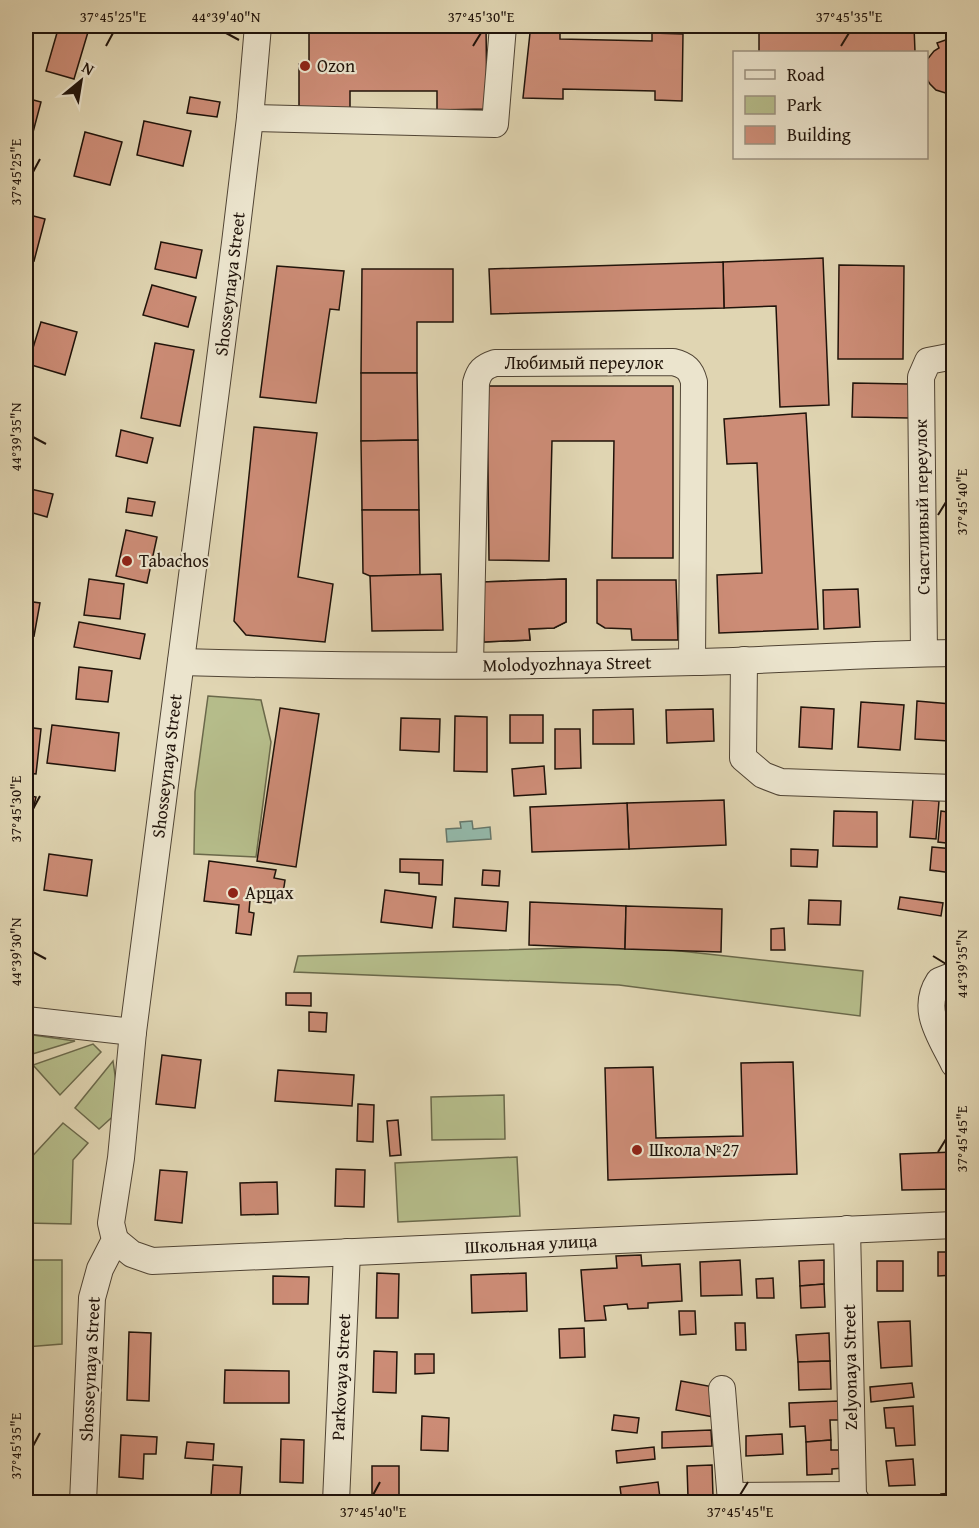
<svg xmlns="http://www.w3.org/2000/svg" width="979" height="1528" font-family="'Gentium Book Plus',serif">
	<rect width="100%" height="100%" fill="#e0d5b2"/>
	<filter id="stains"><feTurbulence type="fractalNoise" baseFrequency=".00333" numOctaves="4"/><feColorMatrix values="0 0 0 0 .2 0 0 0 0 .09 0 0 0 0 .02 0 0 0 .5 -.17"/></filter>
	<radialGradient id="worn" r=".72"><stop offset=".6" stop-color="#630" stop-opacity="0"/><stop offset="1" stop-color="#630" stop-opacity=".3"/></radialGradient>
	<!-- green -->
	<g fill="#b5bc8a" stroke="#6a684a" stroke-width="1.5">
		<polygon points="208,696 261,700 271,742 256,857 194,854 195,792"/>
		<polygon points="635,946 863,971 860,1016 619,985 294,972 298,956"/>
		<polygon points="26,1034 75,1041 26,1056"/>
		<polygon points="93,1044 101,1052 60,1095 33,1065"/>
		<polygon points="113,1061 120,1110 99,1129 75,1108"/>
		<polygon points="504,1095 505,1139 432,1140 431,1097"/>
		<polygon points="63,1123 88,1143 73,1160 71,1224 26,1223 26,1163"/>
		<polygon points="517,1157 520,1216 398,1222 395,1163"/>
		<polygon points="26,1260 62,1260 62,1344 26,1347"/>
	</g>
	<!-- water -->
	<polygon fill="#94b9aa" stroke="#66776a" stroke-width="1.5" points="472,821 473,829 490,827 491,839 447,842 446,829 461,828 460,822"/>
	<!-- building -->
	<g fill="#cc8c76" stroke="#20130a" stroke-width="1.5">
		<polygon points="59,26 88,32 74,79 46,71"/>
		<polygon points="309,26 486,26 487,109 437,110 437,91 350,91 350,110 299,110 299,64 309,64"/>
		<polygon points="914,26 915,52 759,52 759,27"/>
		<polygon points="530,33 560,33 560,39 652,41 652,33 683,34 682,101 655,100 655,91 563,89 563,99 523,98"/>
		<polygon points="954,37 954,94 952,95 936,90 930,84 926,78 926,61 934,51 939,48 937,43"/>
		<polygon points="190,97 220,102 217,117 187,113"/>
		<polygon points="26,98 41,102 32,136 26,134"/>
		<polygon points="144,121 191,131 183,166 137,155"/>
		<polygon points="85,132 122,142 110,185 74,176"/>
		<polygon points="26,214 45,219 34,261 26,259"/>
		<polygon points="161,242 202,250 196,278 155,269"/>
		<polygon points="823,258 829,405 780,407 776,306 724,308 723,262"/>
		<polygon points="723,262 724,308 491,314 489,269"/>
		<polygon points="839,265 904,266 903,359 838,359"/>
		<polygon points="277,266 344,271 339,310 330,309 316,403 260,397"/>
		<polygon points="362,269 453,269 453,322 417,322 417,373 361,373"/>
		<polygon points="152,285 196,297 188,327 143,315"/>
		<polygon points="41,322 77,332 65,375 28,364"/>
		<polygon points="155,343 194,350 180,426 141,418"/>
		<polygon points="361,373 417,373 418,440 361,441"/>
		<polygon points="853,383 909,384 909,418 852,417"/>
		<polygon points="487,386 673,386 673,558 612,558 614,441 552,441 549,561 489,560"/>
		<polygon points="806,413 818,629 719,633 717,575 762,573 757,463 727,464 724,419"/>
		<polygon points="254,427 317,433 298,577 333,584 325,642 246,635 234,621"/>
		<polygon points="121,430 153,438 147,463 116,456"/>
		<polygon points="418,440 419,510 362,510 361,441"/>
		<polygon points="26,488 53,494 47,517 26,511"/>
		<polygon points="128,498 155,502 152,516 126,512"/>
		<polygon points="362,510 419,510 420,575 370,576 363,573"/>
		<polygon points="126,530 157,537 147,583 116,576"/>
		<polygon points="950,566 954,566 954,606 951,606"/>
		<polygon points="441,574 443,630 372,631 370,576"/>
		<polygon points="89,579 124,584 120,619 84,615"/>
		<polygon points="566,579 566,622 554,628 529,629 530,640 484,642 482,582"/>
		<polygon points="566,579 566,622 554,628 529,629 530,640 484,642 482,582"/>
		<polygon points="597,580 676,580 678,640 632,640 631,629 605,628 597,623"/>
		<polygon points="858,589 860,627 824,629 823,590"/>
		<polygon points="26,601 40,603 34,636 26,634"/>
		<polygon points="79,622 145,634 140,659 74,647"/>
		<polygon points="79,667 112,671 108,702 76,699"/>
		<polygon points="917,701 951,704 949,741 915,739"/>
		<polygon points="861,702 904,705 900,750 858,747"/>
		<polygon points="801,707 834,709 832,749 799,747"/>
		<polygon points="280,708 319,714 296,867 257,861"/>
		<polygon points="633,709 634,744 593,744 593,710"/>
		<polygon points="713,709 714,741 667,743 666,710"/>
		<rect x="510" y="715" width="33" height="28"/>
		<polygon points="455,716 487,717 487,772 454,771"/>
		<polygon points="401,718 440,719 439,752 400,750"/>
		<polygon points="52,725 119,733 115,771 47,763"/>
		<polygon points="26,727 41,729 36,774 26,773"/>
		<polygon points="555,729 580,729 581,768 555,769"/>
		<polygon points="544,766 546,794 514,796 512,769"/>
		<polygon points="26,795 36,797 26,839"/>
		<polygon points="913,799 939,801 936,839 910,837"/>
		<polygon points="724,800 726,845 629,849 627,803"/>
		<polygon points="627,803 629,849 532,852 530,807"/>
		<polygon points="834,811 877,812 877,847 833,846"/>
		<polygon points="941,811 954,813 954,844 938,842"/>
		<polygon points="932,847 954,849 952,873 930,870"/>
		<polygon points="791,849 818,850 817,867 791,866"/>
		<polygon points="49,854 92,860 87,896 44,890"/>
		<polygon points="400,859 443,860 442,885 419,884 419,873 400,872"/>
		<polygon points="209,861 276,870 274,878 285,880 282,900 272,898 271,903 250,900 249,912 254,913 251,935 236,933 239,905 204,901"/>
		<polygon points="483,870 500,871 499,886 482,885"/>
		<polygon points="385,890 436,897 432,928 381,922"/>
		<polygon points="900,897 943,903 941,916 898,909"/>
		<polygon points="455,898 508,902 506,931 453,927"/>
		<polygon points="809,900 841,901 840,925 808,924"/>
		<polygon points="530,902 626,906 625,949 529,945"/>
		<polygon points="626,906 722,909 721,952 625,949"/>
		<polygon points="784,928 785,950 771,950 771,929"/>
		<polygon points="286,993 311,993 311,1006 286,1005"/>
		<polygon points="309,1012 327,1013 326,1032 309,1031"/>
		<polygon points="162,1055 201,1060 195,1108 156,1104"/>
		<polygon points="793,1062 797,1174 608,1180 605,1068 653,1067 656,1138 743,1136 741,1063"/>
		<polygon points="278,1070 354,1075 352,1106 275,1101"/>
		<polygon points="358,1104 374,1105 373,1142 357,1141"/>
		<polygon points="398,1120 401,1155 390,1156 387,1121"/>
		<polygon points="954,1152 954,1189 902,1190 900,1154"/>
		<polygon points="336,1169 365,1170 364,1207 335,1206"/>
		<polygon points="160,1170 187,1172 182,1223 155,1220"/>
		<polygon points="277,1182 278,1214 241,1215 240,1183"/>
		<polygon points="938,1252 954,1252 954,1275 938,1276"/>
		<polygon points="641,1255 642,1266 680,1264 682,1301 648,1303 648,1308 628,1309 627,1304 604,1306 606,1320 585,1321 581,1270 617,1268 616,1256"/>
		<polygon points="740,1260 742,1295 701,1296 700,1262"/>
		<polygon points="824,1260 824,1284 800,1286 799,1261"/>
		<rect x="877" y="1261" width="26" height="30"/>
		<polygon points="377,1273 399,1274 398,1318 376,1318"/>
		<polygon points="526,1273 527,1311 472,1313 471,1275"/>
		<polygon points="273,1276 309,1277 308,1304 273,1304"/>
		<polygon points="773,1278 774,1298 757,1298 756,1279"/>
		<polygon points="824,1284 825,1307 801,1308 800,1286"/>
		<polygon points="679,1311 695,1311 696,1334 680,1335"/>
		<polygon points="910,1321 912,1366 881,1368 878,1322"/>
		<polygon points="735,1323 745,1323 746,1350 736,1350"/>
		<polygon points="584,1328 585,1357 560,1358 559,1329"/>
		<polygon points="129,1332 151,1333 149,1401 127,1400"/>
		<polygon points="829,1333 830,1361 798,1362 796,1335"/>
		<polygon points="374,1351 397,1352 396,1393 373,1392"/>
		<polygon points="415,1354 434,1354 434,1373 415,1374"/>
		<polygon points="830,1361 831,1389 799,1390 798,1362"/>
		<polygon points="225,1370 289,1371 289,1403 224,1403"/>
		<polygon points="681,1381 719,1388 714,1417 676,1410"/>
		<polygon points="912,1383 914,1397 871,1402 870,1387"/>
		<polygon points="839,1401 840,1420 830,1420 831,1440 806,1442 805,1426 790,1427 789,1403"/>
		<polygon points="913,1406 915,1445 896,1446 894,1428 886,1428 884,1408"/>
		<polygon points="614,1415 639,1418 637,1433 612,1430"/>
		<polygon points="422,1416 449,1418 448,1451 421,1450"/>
		<polygon points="711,1430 712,1446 662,1448 662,1432"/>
		<polygon points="782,1434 783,1454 746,1456 746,1436"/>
		<polygon points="121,1435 157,1437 156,1454 144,1454 143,1479 119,1477"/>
		<polygon points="281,1439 304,1440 303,1483 280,1482"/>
		<polygon points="831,1440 831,1450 844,1450 845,1468 832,1469 832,1474 807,1475 806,1442"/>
		<polygon points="187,1442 214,1444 213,1460 185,1458"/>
		<polygon points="654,1447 655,1459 617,1463 616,1451"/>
		<polygon points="913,1459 915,1485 889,1486 886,1461"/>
		<polygon points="213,1465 242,1467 240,1497 211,1496"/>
		<polygon points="712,1465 713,1496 688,1497 687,1466"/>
		<rect x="372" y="1466" width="27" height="36"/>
		<polygon points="658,1482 660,1498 622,1502 620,1487"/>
		<polygon points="954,1493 954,1502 942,1502 941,1494"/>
		<polygon points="719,1500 719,1502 670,1502"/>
	</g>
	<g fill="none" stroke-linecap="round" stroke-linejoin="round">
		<defs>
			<g id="minor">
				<polyline points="250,118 495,124 503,26"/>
				<polyline points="924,653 921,377 928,361 954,356"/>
				<polyline points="744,660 743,758 763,775 781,782 954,788"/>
				<path d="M181,662C352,667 523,667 694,662C781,660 867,654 954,653"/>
				<path d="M470,665L476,383C479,371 483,367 495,363L673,362C686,365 691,370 694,382L692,662"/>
				<path d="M954,975L939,981C920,1010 941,1037 954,1064"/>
				<polyline points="26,1020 133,1032"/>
				<polyline points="847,1229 853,1495 857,1502"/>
				<polyline points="115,1240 132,1254 152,1261 954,1225"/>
				<polyline points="722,1389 731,1502"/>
				<polyline points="731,1496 853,1495"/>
				<polyline points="83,1502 92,1298 100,1269 115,1240 111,1223 121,1158 133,1032 235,243 250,118 258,26"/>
				<polyline points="336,1502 347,1252"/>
			</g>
		</defs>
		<!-- minor casing -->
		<use href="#minor" stroke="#504434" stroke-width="28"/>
		<!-- minor -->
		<use href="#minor" stroke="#ebe4cd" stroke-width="26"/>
	</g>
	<!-- ticks -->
	<path fill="none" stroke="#20130a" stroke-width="2" d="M226,33L239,40M106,46L113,33M473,46L481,33M841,46L849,33M33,172L40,159M33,437L46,444M938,515L946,502M33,809L40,796M33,952L46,959M933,956L946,964M938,1152L946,1139M33,1446L40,1433M373,1495L380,1482M740,1495L748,1482"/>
	<!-- markers -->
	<g fill="#8f2418" stroke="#ebe4cd" stroke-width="2">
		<circle cx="305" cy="66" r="6"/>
		<circle cx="127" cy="561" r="6"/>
		<circle cx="233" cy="893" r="6"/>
		<circle cx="637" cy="1150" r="6"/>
	</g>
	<g text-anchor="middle" stroke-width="4.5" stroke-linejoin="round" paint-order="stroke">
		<!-- poi labels -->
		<g font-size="18" fill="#20130a" stroke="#ebe4cd" text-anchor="start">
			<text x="317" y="72">Ozon</text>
			<text x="139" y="567">Tabachos</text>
			<text x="245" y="899">Арцах</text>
			<text x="649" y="1156">Школа №27</text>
		</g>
		<!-- street labels -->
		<g font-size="18" fill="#20130a" stroke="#ebe4cd">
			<text transform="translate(230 284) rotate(-83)" y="6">Shosseynaya Street</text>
			<text x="584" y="369">Любимый переулок</text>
			<text transform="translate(922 507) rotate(-91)" y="6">Счастливый переулок</text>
			<text transform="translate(567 664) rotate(-1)" y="6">Molodyozhnaya Street</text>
			<text transform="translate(167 766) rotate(-83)" y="6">Shosseynaya Street</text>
			<text transform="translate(531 1244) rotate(-3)" y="6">Школьная улица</text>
			<text transform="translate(850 1367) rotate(-91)" y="6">Zelyonaya Street</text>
			<text transform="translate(90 1369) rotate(-87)" y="6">Shosseynaya Street</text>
			<text transform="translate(341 1377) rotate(-87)" y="6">Parkovaya Street</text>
		</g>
	</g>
	<!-- margin -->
	<rect width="979" height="1528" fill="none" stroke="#e0d5b2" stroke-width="66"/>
	<!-- legend -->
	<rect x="733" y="51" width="195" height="108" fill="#ebe4cd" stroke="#9a907f" stroke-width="1.5"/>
	<rect x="745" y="70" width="30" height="9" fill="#ebe4cd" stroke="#9a907f" stroke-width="1.5"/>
	<text x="787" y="81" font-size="18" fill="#20130a">Road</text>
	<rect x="745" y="96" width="30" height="18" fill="#b5bc8a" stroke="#9a907f" stroke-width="1.5"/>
	<text x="787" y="111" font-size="18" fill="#20130a">Park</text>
	<rect x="745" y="126" width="30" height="18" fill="#cc8c76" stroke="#9a907f" stroke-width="1.5"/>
	<text x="787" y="141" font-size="18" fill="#20130a">Building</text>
	<!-- north arrow -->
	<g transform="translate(81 81) rotate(30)" stroke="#ebe4cd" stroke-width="4.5" paint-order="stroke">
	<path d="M0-4.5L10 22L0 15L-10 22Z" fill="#20130a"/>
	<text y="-9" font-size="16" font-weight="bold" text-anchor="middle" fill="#20130a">N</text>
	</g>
	<rect x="33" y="33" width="913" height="1462" fill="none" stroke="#20130a" stroke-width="2"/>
	<g font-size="15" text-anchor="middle" fill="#20130a">
		<text x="113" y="22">37°45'25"E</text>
		<text x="226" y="22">44°39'40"N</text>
		<text x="481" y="22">37°45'30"E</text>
		<text x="849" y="22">37°45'35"E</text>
		<text transform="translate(16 172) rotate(-90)" y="5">37°45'25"E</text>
		<text transform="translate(16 437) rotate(-90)" y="5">44°39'35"N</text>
		<text transform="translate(962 502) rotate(-90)" y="5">37°45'40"E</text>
		<text transform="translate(16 809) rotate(-90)" y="5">37°45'30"E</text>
		<text transform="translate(16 952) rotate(-90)" y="5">44°39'30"N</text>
		<text transform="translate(962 964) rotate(-90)" y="5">44°39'35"N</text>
		<text transform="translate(962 1139) rotate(-90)" y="5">37°45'45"E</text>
		<text transform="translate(16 1446) rotate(-90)" y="5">37°45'35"E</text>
		<text x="373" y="1517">37°45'40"E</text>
		<text x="740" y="1517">37°45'45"E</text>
	</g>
	<rect width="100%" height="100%" filter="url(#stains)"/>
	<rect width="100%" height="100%" fill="url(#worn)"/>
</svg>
